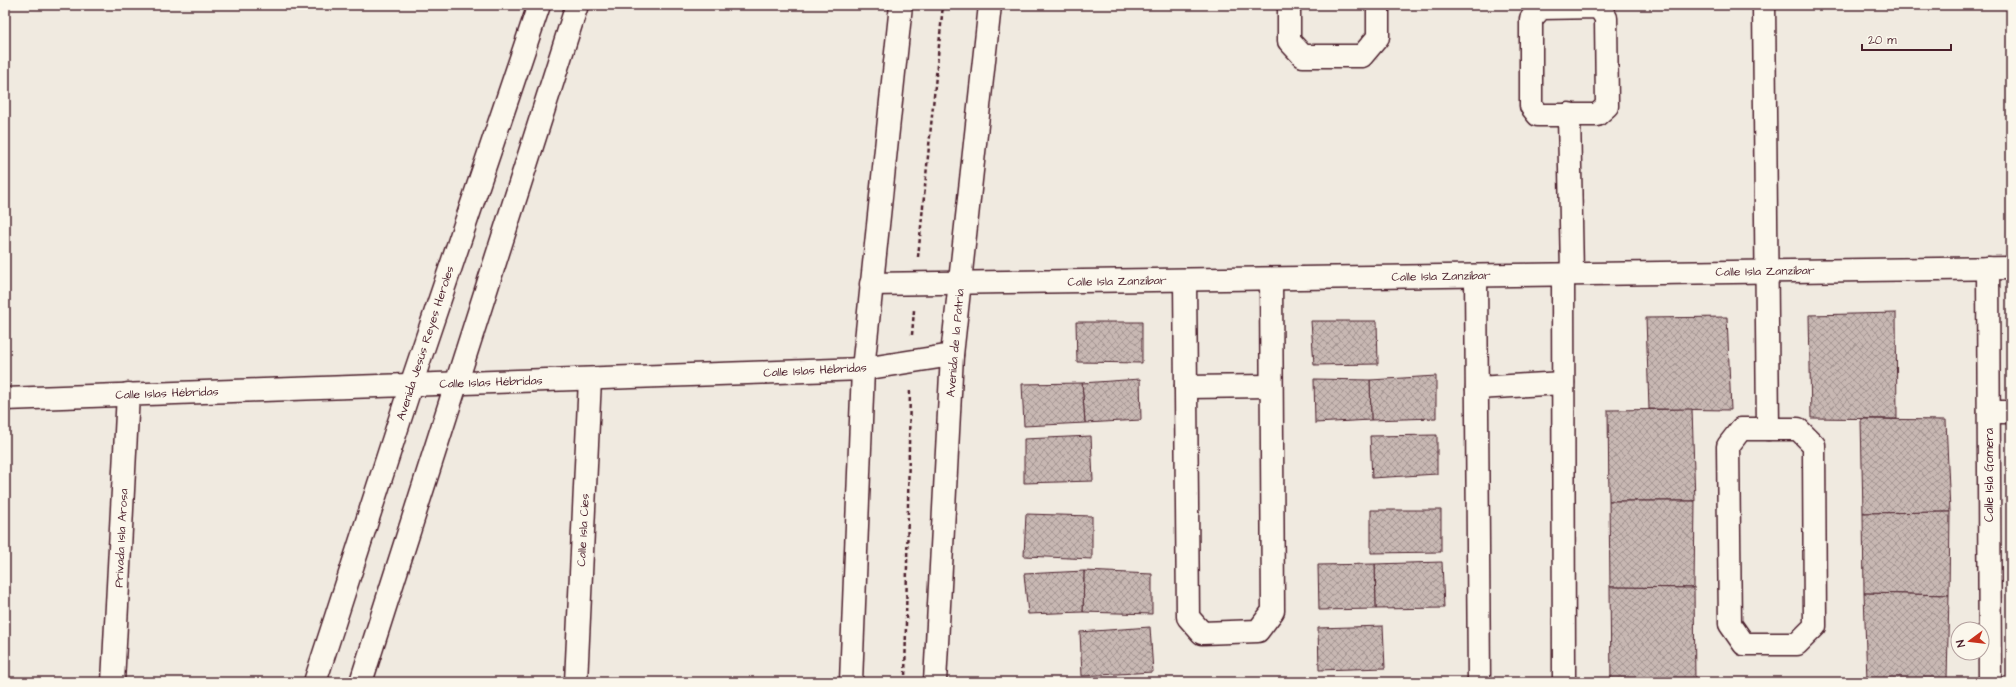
<svg xmlns="http://www.w3.org/2000/svg" width="2016" height="687" font-family="'Architects Daughter',sans-serif">
	<defs>
		<pattern id="building-cross-hatch" width="8" height="8" patternUnits="userSpaceOnUse"><rect width="8" height="8" fill="#c8b8b3"/><path d="M0 0l8 8M0 8l8-8" fill="none" stroke="#a49592"/></pattern>
	</defs>
	<rect width="100%" height="100%" fill="#f0eae0"/>
	<filter id="ink" filterUnits="userSpaceOnUse"><feTurbulence type="fractalNoise" baseFrequency=".025" numOctaves="2"/><feDisplacementMap in="SourceGraphic" scale="8" xChannelSelector="R" yChannelSelector="G"/><feConvolveMatrix kernelMatrix="1 2 1 2 8 2 1 2 1" color-interpolation-filters="sRGB"/></filter>
	<g filter="url(#ink)">
		<!-- building -->
		<g fill="url(#building-cross-hatch)" stroke="#4a1f2b">
			<polygon points="1896,313 1897,419 1811,418 1809,315"/>
			<polygon points="1727,317 1731,410 1649,409 1646,318"/>
			<polygon points="1311,321 1377,321 1378,364 1314,365"/>
			<polygon points="1076,322 1142,322 1142,363 1077,362"/>
			<polygon points="1436,376 1436,418 1371,420 1370,380"/>
			<polygon points="1140,379 1141,420 1085,423 1082,383"/>
			<polygon points="1314,379 1370,380 1371,420 1315,423"/>
			<polygon points="1082,383 1085,423 1024,426 1022,384"/>
			<polygon points="1692,409 1695,501 1609,501 1608,410"/>
			<polygon points="1861,419 1946,420 1950,512 1863,513"/>
			<polygon points="1437,435 1437,474 1372,478 1370,436"/>
			<polygon points="1091,436 1093,481 1024,483 1024,439"/>
			<polygon points="1609,501 1695,501 1694,588 1610,587"/>
			<polygon points="1371,510 1441,510 1441,552 1371,553"/>
			<polygon points="1950,512 1949,595 1864,593 1863,513"/>
			<polygon points="1026,514 1092,516 1092,559 1024,556"/>
			<polygon points="1442,562 1444,608 1376,609 1375,564"/>
			<polygon points="1375,564 1376,609 1319,610 1318,565"/>
			<polygon points="1084,571 1152,574 1152,614 1083,612"/>
			<polygon points="1084,571 1083,612 1028,614 1024,574"/>
			<polygon points="1610,587 1694,588 1695,682 1611,682"/>
			<polygon points="1864,593 1949,595 1947,679 1867,680"/>
			<polygon points="1383,626 1385,668 1319,670 1318,628"/>
			<polygon points="1150,627 1153,672 1082,676 1080,632"/>
			<polygon points="1823,679 1902,681 1902,682 1823,682"/>
		</g>
		<g fill="none" stroke-linecap="round" stroke-linejoin="round">
			<defs>
				<g id="minor">
					<polyline points="1289,5 1289,41 1303,56 1362,56 1378,37 1378,5"/>
					<polyline points="1764,5 1768,429"/>
					<polygon points="1599,7 1606,18 1607,106 1597,115 1538,115 1531,106 1531,19 1541,8"/>
					<polyline points="1569,114 1572,274"/>
					<polyline points="1988,268 1990,682"/>
					<polyline points="1563,275 1564,682"/>
					<polyline points="1476,276 1479,682"/>
					<polyline points="1185,280 1188,617 1202,633 1258,631 1273,611 1271,279"/>
					<polyline points="871,284 2011,268"/>
					<polyline points="1186,387 1271,386"/>
					<polyline points="1477,388 1563,383"/>
					<polyline points="5,399 863,369 952,355"/>
					<polyline points="1989,412 2011,412"/>
					<polygon points="1741,429 1798,429 1814,445 1815,626 1797,644 1744,644 1730,624 1728,446"/>
					<polyline points="113,682 128,394"/>
					<polyline points="576,682 590,379"/>
				</g>
				<g id="tertiary">
					<polyline points="315,682 411,385 539,5"/>
					<polyline points="361,682 577,5"/>
				</g>
				<g id="primary">
					<polyline points="851,682 863,369 901,5"/>
					<polyline points="935,682 952,355 990,5"/>
				</g>
			</defs>
			<!-- minor casing -->
			<use href="#minor" stroke="#4a1f2b" stroke-width="25"/>
			<!-- tertiary casing -->
			<use href="#tertiary" stroke="#4a1f2b" stroke-width="25"/>
			<!-- primary casing -->
			<use href="#primary" stroke="#4a1f2b" stroke-width="25"/>
			<!-- path -->
			<g stroke="#4a1f2b" stroke-width="2.5" stroke-dasharray="4 3" stroke-linecap="butt">
				<polyline points="918,257 943,5"/>
				<polyline points="912,335 914,310"/>
				<polyline points="905,682 910,388"/>
			</g>
			<!-- minor -->
			<use href="#minor" stroke="#fbf7ec" stroke-width="22"/>
			<!-- tertiary -->
			<use href="#tertiary" stroke="#fbf7ec" stroke-width="22"/>
			<!-- primary -->
			<use href="#primary" stroke="#fbf7ec" stroke-width="22"/>
		</g>
	</g>
	<g text-anchor="middle" stroke-width="4" stroke-linejoin="round" paint-order="stroke">
		<!-- street labels -->
		<g font-size="12" fill="#4a1f2b" stroke="#fbf7ec">
			<text transform="translate(1765 271) rotate(-1)" y="4">Calle Isla Zanzíbar</text>
			<text transform="translate(1441 276) rotate(-1)" y="4">Calle Isla Zanzíbar</text>
			<text transform="translate(1117 281) rotate(-1)" y="4">Calle Isla Zanzíbar</text>
			<text transform="translate(425 343) rotate(-72)" y="4">Avenida Jesús Reyes Heroles</text>
			<text transform="translate(955 343) rotate(-85)" y="4">Avenida de la Patria</text>
			<text transform="translate(815 370) rotate(-3)" y="4">Calle Islas Hébridas</text>
			<text transform="translate(491 382) rotate(-2)" y="4">Calle Islas Hébridas</text>
			<text transform="translate(167 393) rotate(-2)" y="4">Calle Islas Hébridas</text>
			<text transform="translate(1989 475) rotate(-90)" y="4">Calle Isla Gomera</text>
			<text transform="translate(583 530) rotate(-87)" y="4">Calle Isla Cíes</text>
			<text transform="translate(121 538) rotate(-87)" y="4">Privada Isla Arosa</text>
		</g>
	</g>
	<!-- margin -->
	<rect width="2016" height="687" fill="none" stroke="#fbf7ec" stroke-width="20"/>
	<rect x="10" y="10" width="1996" height="667" fill="none" stroke="#4a1f2b" stroke-width="1.5" filter="url(#ink)"/>
	<!-- north arrow -->
	<g transform="translate(1970 641) rotate(255)"><circle r="19" fill="#fbf7ec" stroke="#b4a19f"/>
	<path d="M0-3L7 15L0 10L-7 15Z" fill="#c8321e"/>
	<text y="-6" font-size="11" font-weight="bold" text-anchor="middle" fill="#4a1f2b">N</text>
	</g>
	<!-- scale -->
	<path d="M1862 44v6h89v-6" fill="none" stroke="#4a1f2b" stroke-width="2"/>
	<text x="1868" y="44" font-size="12" fill="#4a1f2b" stroke="#fbf7ec" stroke-width="3" paint-order="stroke">20 m</text>
</svg>
